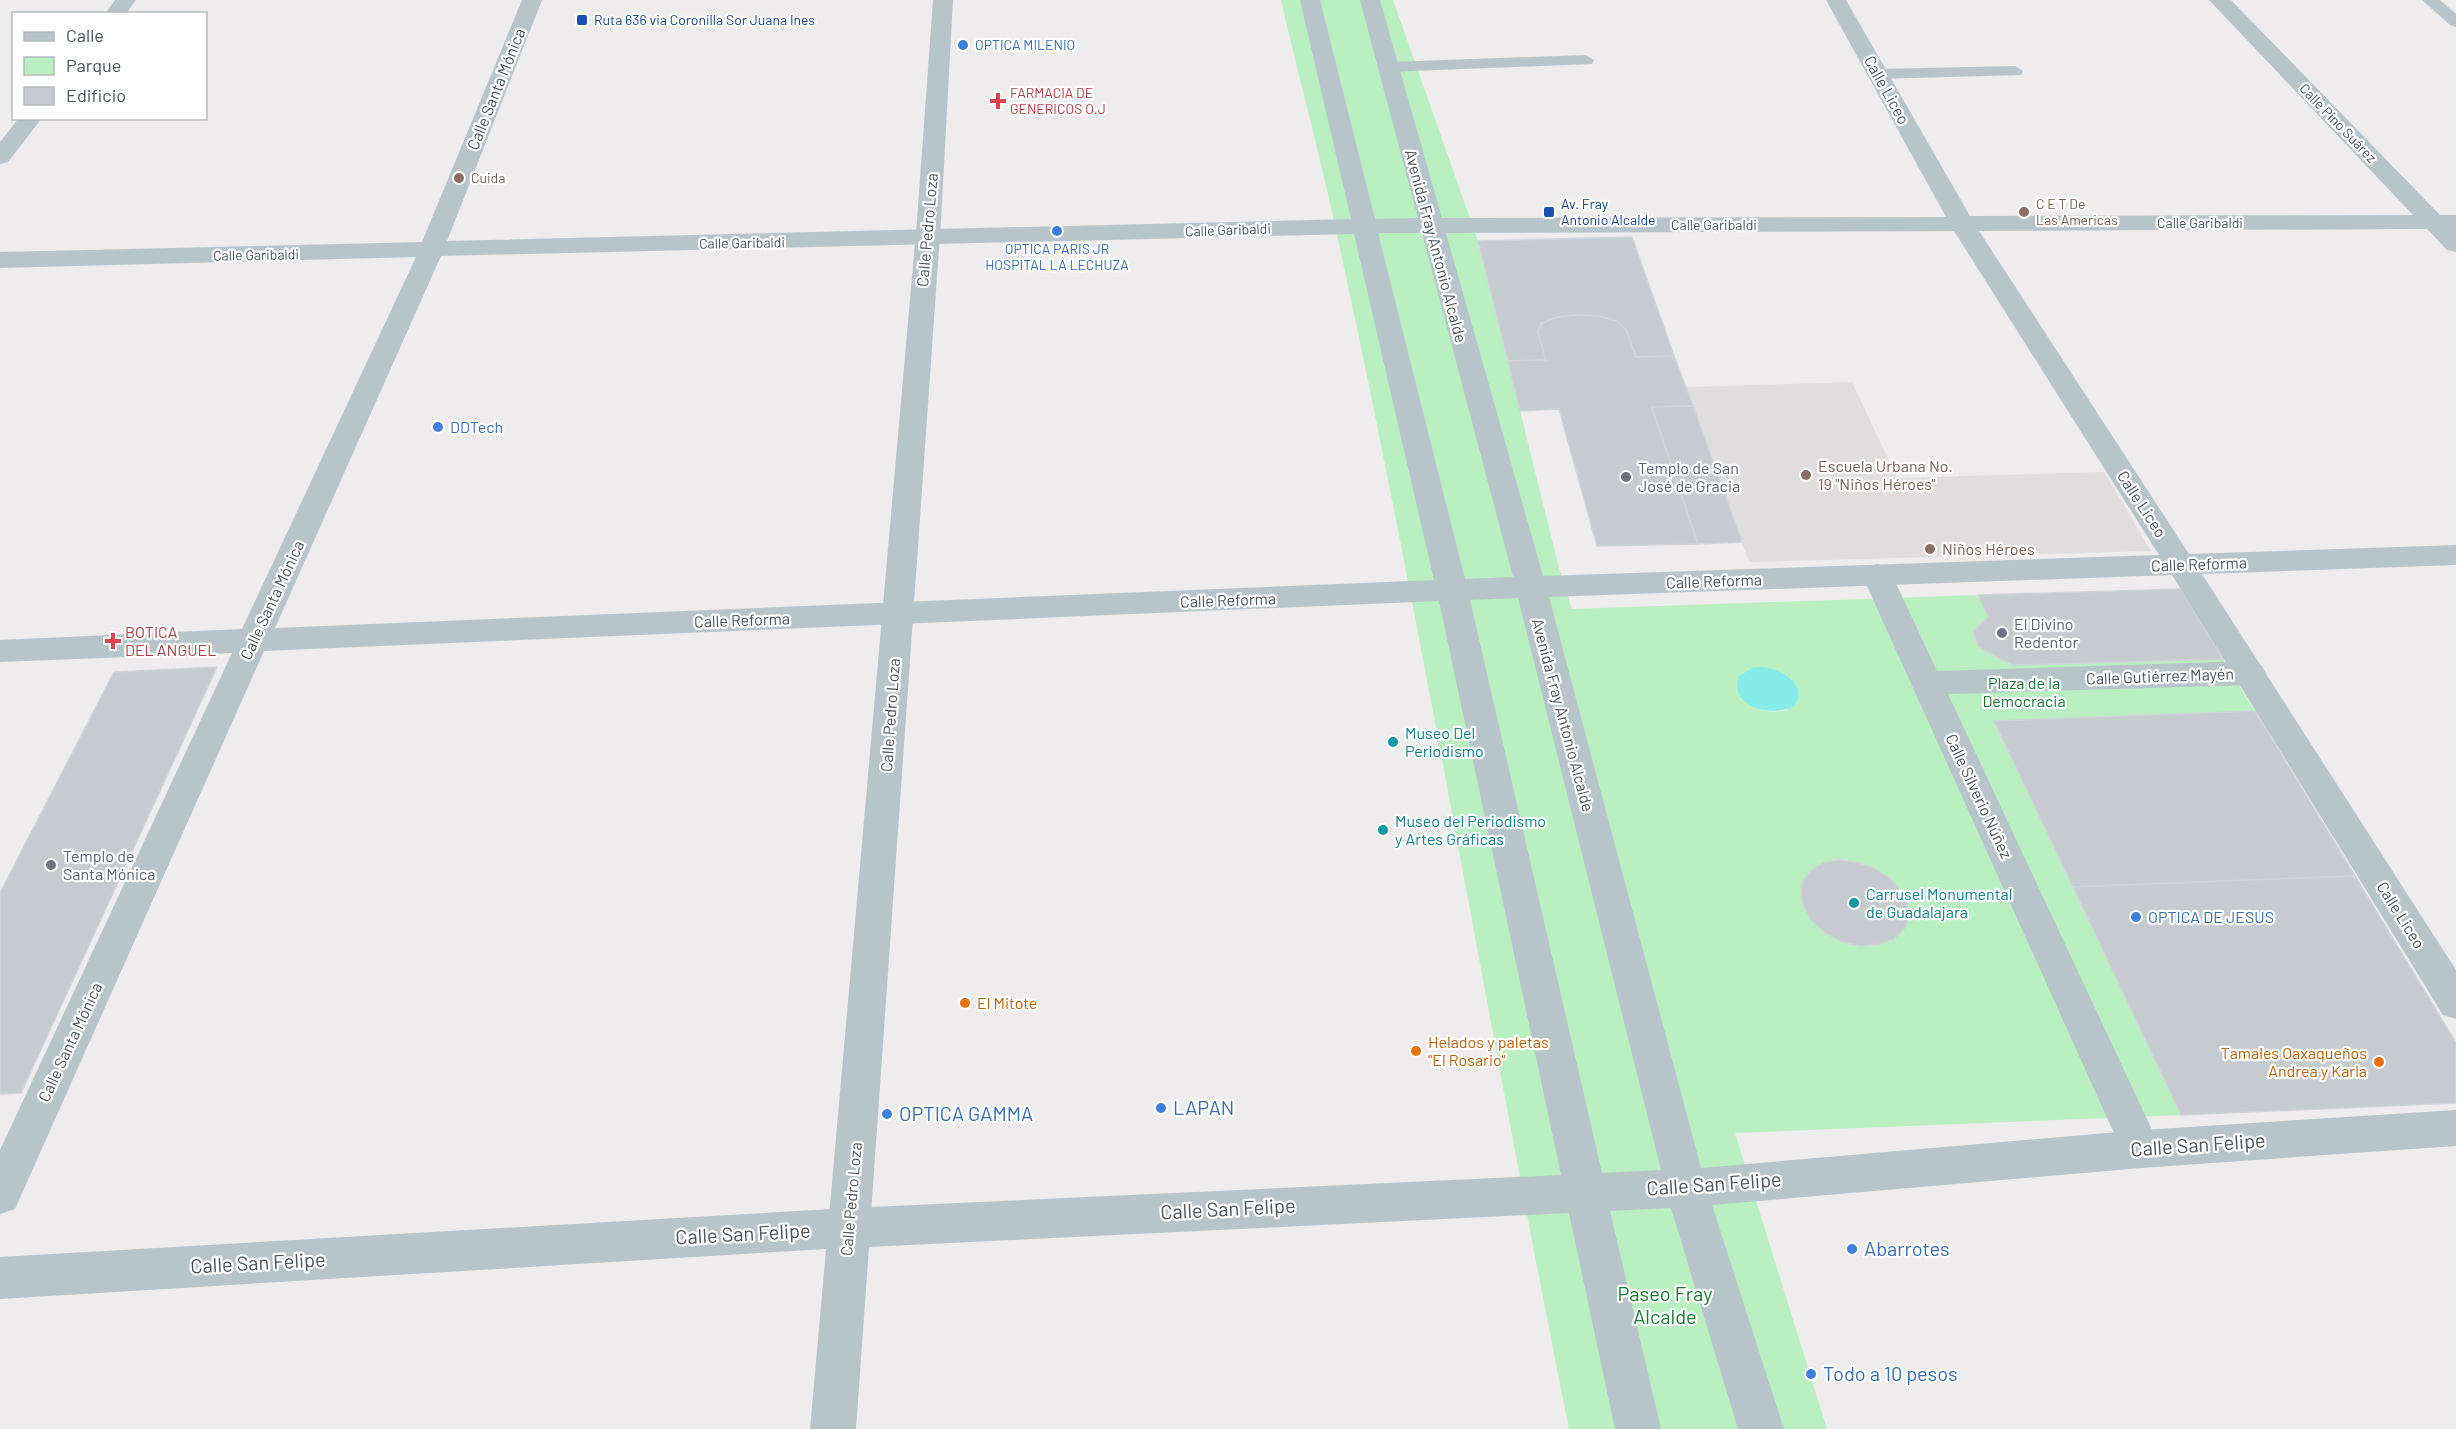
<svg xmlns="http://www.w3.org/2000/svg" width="2456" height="1429" font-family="Barlow,sans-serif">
	<rect width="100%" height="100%" fill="#efeced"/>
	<!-- education -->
	<polygon fill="#e0dddf" points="1852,382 1897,478 2104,472 2151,551 1749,562 1686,387"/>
	<!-- green -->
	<path fill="#b9efc1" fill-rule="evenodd" d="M1281,0H1393L1478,241L1559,568L1572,609L1978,595L1988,617L1973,632L1979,647L2012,665L2223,659L2255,711L1994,721L2181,1115L1735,1133L1827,1429H1569C1488,1027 1422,621 1334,221C1318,147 1298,74 1281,0ZM1791,678L1799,693L1787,710C1769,714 1754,710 1741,698Z"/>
	<!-- water -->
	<path fill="#85ece9" d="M1763,667C1782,670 1809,684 1794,706C1773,718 1728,708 1739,676L1753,668Z"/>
	<!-- building -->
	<g fill="#c6cbcf" stroke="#d0d4d8" stroke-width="1.5">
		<polygon points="1632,237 1674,356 1636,357 1626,330 1617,321 1598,316 1578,315 1558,317 1542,323 1538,332 1546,360 1508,361 1478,241"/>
		<polygon points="1578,315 1598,316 1617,321 1626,330 1636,357 1674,356 1693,406 1652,407 1698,544 1597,546 1559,409 1520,411 1508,361 1546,360 1538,332 1542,323 1558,317"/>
		<polygon points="1693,406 1742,542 1698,544 1652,407"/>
		<polygon points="2181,589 2223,659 2012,665 1979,647 1973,632 1988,617 1978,595"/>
		<polygon points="217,667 21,1093 0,1094 0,893 114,672"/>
		<polygon points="2255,711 2355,876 2073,887 1994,721"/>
		<polygon points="1838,860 1855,862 1872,867 1887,876 1898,888 1906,900 1909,915 1905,928 1894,939 1880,944 1861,946 1842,942 1825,933 1811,920 1803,905 1801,892 1803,880 1812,870 1823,863"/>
		<polygon points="2355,876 2456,1043 2456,1103 2181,1115 2073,887"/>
	</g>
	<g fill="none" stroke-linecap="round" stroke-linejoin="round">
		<!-- service -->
		<g fill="#b7c5ca" fill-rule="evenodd">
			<polygon points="2422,0 2440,0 2456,14 2456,27 2450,25"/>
			<polygon points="1586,55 1594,60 1592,64 1388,72 1380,67 1388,62"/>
			<polygon points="2015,66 2023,71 2021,75 1877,79 1869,74 1877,69"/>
		</g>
		<!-- pedestrian -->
		<g fill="#b7c5ca" fill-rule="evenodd">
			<polygon points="933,0 953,0 941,220 870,1228 864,1242 849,1248 834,1242 828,1228 917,220"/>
			<polygon points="1877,564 1888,568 1892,575 1937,671 2250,661 2261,665 2266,673 2261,681 2250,685 1948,694 2161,1149 2155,1162 2141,1168 2127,1162 1862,575 1866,568"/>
		</g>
		<!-- minor -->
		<g fill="#b7c5ca" fill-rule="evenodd">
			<polygon points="115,0 136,0 126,14 105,14"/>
			<path d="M522,0H542L447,241L1351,219L1300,0H1320L1375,219L1418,218L1360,0H1380L1442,218L1946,217L1826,0H1846L1970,216L2413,215L2209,0H2231L2440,215H2456V252L2447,250L2427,229L1979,231L2189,554L2456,545V565L2202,574L2456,970V1019L2443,1015L2172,575L1549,597L1701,1168L2141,1130L2456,1110V1146L2141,1168L1712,1205L1784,1429H1738L1671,1208L1610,1211L1661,1429H1615L1569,1213L869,1247L856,1429H810L826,1249L0,1299V1257L849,1208L1561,1175L1439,601L264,651L15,1209L0,1214V1150L232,653L0,662V640L242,629L416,257L0,268V252L422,242ZM1954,231L2159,555L1543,576L1446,233ZM1378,233H1422L1513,577L1465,579ZM1354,234L1434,580L275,628L441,256ZM1518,598L1661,1170L1602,1173L1470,600Z"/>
			<polygon points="19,118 42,118 8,162 0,164 0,142"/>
		</g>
	</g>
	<!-- markers -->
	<g fill="#1a4fb4" stroke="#fff" stroke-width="2">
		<rect x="576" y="14" width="12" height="12" rx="3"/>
		<rect x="1543" y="206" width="12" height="12" rx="3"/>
	</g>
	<g fill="#3f7fe0" stroke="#fff" stroke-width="2">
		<circle cx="963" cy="45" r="6"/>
		<circle cx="1057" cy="231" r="6"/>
		<circle cx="438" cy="427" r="6"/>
		<circle cx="2136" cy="917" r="6"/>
		<circle cx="1161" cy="1108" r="6"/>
		<circle cx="887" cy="1114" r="6"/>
		<circle cx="1852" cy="1249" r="6"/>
		<circle cx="1811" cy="1374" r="6"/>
	</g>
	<g fill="#e0444e" stroke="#fff" stroke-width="2">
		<path d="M995 92h6v6h6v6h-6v6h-6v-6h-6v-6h6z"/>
		<path d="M110 632h6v6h6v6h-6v6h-6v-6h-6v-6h6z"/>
	</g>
	<g fill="#8d6e63" stroke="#fff" stroke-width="2">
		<circle cx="459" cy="178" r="6"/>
		<circle cx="2024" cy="212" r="6"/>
		<circle cx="1806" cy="475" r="6"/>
		<circle cx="1930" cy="549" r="6"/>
	</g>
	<g fill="#6b7280" stroke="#fff" stroke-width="2">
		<circle cx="1626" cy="477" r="6"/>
		<circle cx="2002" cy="633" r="6"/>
		<circle cx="51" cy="865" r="6"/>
	</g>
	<g fill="#0f9aa8" stroke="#fff" stroke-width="2">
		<circle cx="1393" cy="742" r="6"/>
		<circle cx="1383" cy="830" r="6"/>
		<circle cx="1854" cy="903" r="6"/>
	</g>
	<g fill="#e8710a" stroke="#fff" stroke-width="2">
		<circle cx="965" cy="1003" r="6"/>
		<circle cx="1416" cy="1051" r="6"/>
		<circle cx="2379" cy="1062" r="6"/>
	</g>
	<g text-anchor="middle" stroke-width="4.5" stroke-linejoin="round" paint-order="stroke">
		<!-- far-transit labels -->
		<g font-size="14" fill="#164399" stroke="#fff" text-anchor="start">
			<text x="594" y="25">Ruta 636 via Coronilla Sor Juana Ines</text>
			<text x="1561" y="209">Av. Fray<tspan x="1561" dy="16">Antonio Alcalde</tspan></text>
		</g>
		<!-- far-shop labels -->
		<g font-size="14" fill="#366cbe" stroke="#fff" text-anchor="start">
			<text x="975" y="50">OPTICA MILENIO</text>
			<text x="1057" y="254" text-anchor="middle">OPTICA PARIS JR<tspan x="1057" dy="16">HOSPITAL LA LECHUZA</tspan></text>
		</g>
		<!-- far-health labels -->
		<g font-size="14" fill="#be3a42" stroke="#fff" text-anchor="start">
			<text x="1010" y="98">FARMACIA DE<tspan x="1010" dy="16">GENERICOS O.J</tspan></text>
		</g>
		<!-- far-street labels -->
		<g font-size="14" fill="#45555a" stroke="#fff">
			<text transform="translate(2338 123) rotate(46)" y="5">Calle Pino Suárez</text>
			<text x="2200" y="228">Calle Garibaldi</text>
			<text x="1714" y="230">Calle Garibaldi</text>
			<text transform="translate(1228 230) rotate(-2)" y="5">Calle Garibaldi</text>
			<text transform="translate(742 243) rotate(-1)" y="5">Calle Garibaldi</text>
			<text transform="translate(256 255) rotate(-1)" y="5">Calle Garibaldi</text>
		</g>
		<!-- far-education labels -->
		<g font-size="14" fill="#785e54" stroke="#fff" text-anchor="start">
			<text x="471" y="183">Cuida</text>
			<text x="2036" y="209">C E T De<tspan x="2036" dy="16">Las Americas</tspan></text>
		</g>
		<!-- street labels -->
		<g font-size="16" fill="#45555a" stroke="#fff">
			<text transform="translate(496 89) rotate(-68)" y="6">Calle Santa Mónica</text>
			<text transform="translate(1887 90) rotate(61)" y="6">Calle Liceo</text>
			<text transform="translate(927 230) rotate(-85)" y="6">Calle Pedro Loza</text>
			<text transform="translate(1436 246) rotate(75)" y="6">Avenida Fray Antonio Alcalde</text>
			<text transform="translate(2142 504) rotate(57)" y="6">Calle Liceo</text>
			<text transform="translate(2199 564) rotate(-2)" y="6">Calle Reforma</text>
			<text transform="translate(1714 581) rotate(-2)" y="6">Calle Reforma</text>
			<text transform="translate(272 600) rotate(-65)" y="6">Calle Santa Mónica</text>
			<text transform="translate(1228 600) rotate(-2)" y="6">Calle Reforma</text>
			<text transform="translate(742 620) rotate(-2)" y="6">Calle Reforma</text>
			<text transform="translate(2160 676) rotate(-2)" y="6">Calle Gutiérrez Mayén</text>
			<text transform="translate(890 715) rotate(-86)" y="6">Calle Pedro Loza</text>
			<text transform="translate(1563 715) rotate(75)" y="6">Avenida Fray Antonio Alcalde</text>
			<text transform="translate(1979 796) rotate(65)" y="6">Calle Silverio Núñez</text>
			<text transform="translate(2401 915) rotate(58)" y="6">Calle Liceo</text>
			<text transform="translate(70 1042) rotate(-65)" y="6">Calle Santa Mónica</text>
			<text transform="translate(851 1199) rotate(-85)" y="6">Calle Pedro Loza</text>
		</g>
		<!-- shop labels -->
		<g font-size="16" fill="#366cbe" stroke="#fff" text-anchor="start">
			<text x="450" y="433">DDTech</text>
			<text x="2148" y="923">OPTICA DE JESUS</text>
		</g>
		<!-- education labels -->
		<g font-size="16" fill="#785e54" stroke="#fff" text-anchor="start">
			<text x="1818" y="472">Escuela Urbana No.<tspan x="1818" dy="18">19 "Niños Héroes"</tspan></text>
			<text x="1942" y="555">Niños Héroes</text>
		</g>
		<!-- worship labels -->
		<g font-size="16" fill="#5b616d" stroke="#fff" text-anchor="start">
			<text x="1638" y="474">Templo de San<tspan x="1638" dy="18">José de Gracia</tspan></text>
			<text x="2014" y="630">El Divino<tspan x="2014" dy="18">Redentor</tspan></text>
			<text x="63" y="862">Templo de<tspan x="63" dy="18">Santa Mónica</tspan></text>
		</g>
		<!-- health labels -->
		<g font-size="16" fill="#be3a42" stroke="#fff" text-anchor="start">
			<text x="125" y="638">BOTICA<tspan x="125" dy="18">DEL ANGUEL</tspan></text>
		</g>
		<!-- park labels -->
		<g font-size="16" fill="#157b30" stroke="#fff">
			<text x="2024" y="689">Plaza de la<tspan x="2024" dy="18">Democracia</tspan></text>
		</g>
		<!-- culture labels -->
		<g font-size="16" fill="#0d838f" stroke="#fff" text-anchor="start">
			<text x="1405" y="739">Museo Del<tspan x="1405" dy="18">Periodismo</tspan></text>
			<text x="1395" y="827">Museo del Periodismo<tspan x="1395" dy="18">y Artes Gráficas</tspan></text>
			<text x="1866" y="900">Carrusel Monumental<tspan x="1866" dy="18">de Guadalajara</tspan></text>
		</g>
		<!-- food labels -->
		<g font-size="16" fill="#c56008" stroke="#fff" text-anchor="start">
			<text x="977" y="1009">El Mitote</text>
			<text x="1428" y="1048">Helados y paletas<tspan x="1428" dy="18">"El Rosario"</tspan></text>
			<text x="2367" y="1059" text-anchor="end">Tamales Oaxaqueños<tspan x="2367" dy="18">Andrea y Karla</tspan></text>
		</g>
		<!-- near-shop labels -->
		<g font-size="20" fill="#366cbe" stroke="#fff" text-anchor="start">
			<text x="1173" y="1115">LAPAN</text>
			<text x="899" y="1121">OPTICA GAMMA</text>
			<text x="1864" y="1256">Abarrotes</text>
			<text x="1823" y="1381">Todo a 10 pesos</text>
		</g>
		<!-- near-street labels -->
		<g font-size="20" fill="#45555a" stroke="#fff">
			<text transform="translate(2198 1145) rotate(-4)" y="7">Calle San Felipe</text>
			<text transform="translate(1714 1184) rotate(-4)" y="7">Calle San Felipe</text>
			<text transform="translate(1228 1209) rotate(-3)" y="7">Calle San Felipe</text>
			<text transform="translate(743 1234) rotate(-3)" y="7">Calle San Felipe</text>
			<text transform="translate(258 1263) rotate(-3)" y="7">Calle San Felipe</text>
		</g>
		<!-- near-park labels -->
		<g font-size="20" fill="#157b30" stroke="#fff">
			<text x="1665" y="1301">Paseo Fray<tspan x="1665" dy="23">Alcalde</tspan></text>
		</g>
	</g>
	<!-- legend -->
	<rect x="12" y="12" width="195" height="108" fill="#ffffff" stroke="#b5bbbd" stroke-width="1.5"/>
	<rect x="24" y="32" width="30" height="9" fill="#b7c5ca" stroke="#b5bbbd" stroke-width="1.5"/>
	<text x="66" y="42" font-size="18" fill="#45555a">Calle</text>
	<rect x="24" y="57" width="30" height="18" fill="#b9efc1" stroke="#b5bbbd" stroke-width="1.5"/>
	<text x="66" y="72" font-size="18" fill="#45555a">Parque</text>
	<rect x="24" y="87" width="30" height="18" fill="#c6cbcf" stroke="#b5bbbd" stroke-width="1.5"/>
	<text x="66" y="102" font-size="18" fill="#45555a">Edificio</text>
</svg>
